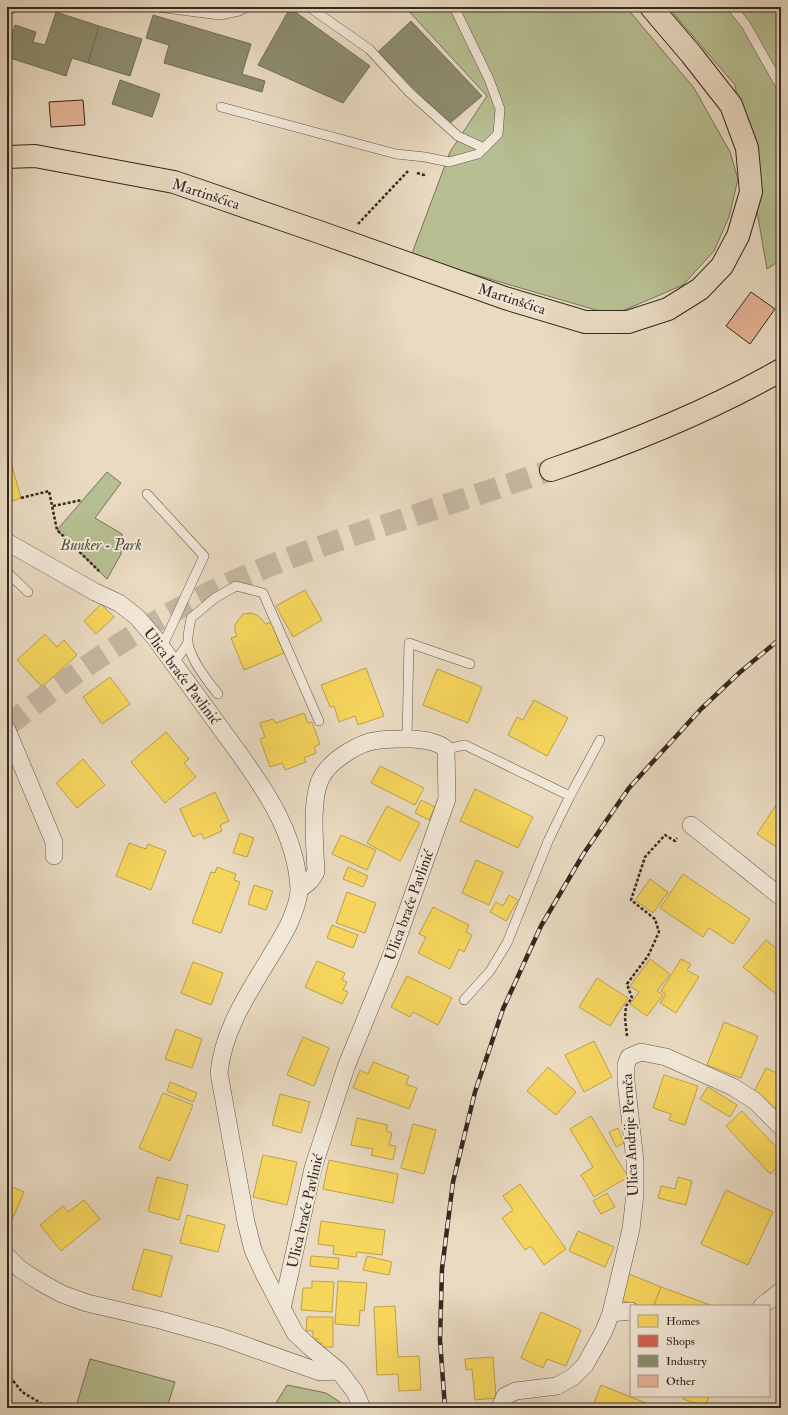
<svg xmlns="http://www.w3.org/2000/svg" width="788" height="1415" font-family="'IM FELL Double Pica',serif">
	<rect width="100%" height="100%" fill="#e9dac1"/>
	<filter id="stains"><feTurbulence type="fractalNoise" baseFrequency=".005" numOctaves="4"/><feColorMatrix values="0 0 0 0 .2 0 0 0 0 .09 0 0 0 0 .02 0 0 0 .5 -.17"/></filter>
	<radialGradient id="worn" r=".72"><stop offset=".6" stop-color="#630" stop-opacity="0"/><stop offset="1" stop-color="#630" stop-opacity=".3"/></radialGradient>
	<!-- green -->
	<g fill="#b7bf92" stroke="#767459">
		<polygon points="405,7 626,7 694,88 730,152 738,179 729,217 714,251 683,285 613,315 411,256 450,152 487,96"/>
		<polygon points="668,7 781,7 781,260 767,269 735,85"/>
		<polygon points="107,472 121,483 95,518 122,534 121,554 107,579 57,530"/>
		<polygon points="90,1359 175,1382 167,1408 94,1408 77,1403"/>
		<polygon points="287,1385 326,1393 340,1402 340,1408 273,1408"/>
	</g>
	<!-- homes -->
	<g fill="#f6d55c" stroke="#bca14a">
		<polygon points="7,448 21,498 7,503"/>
		<polygon points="305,590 322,620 293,637 276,606"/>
		<polygon points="101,604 114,617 96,634 84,621"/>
		<polygon points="251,613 257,615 266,624 271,622 284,653 244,670 231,638 237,636 235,631 235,625 239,619 243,614"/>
		<polygon points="45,634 57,647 64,640 77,655 42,687 17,660"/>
		<polygon points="366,668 384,716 358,725 355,716 339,722 334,706 330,707 321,685"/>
		<polygon points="437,669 482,687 468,723 423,705"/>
		<polygon points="110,677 130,704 102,724 83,697"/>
		<polygon points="534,700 568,718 547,756 508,735 517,717 523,720"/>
		<polygon points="304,713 308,723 312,722 320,744 314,747 316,753 304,758 306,762 285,770 282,763 270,767 260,739 265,737 260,723 273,719 276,723"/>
		<polygon points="166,732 189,759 184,763 196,777 165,803 131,762"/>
		<polygon points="83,759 105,785 77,808 56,783"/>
		<polygon points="380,766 424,788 415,805 371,783"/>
		<polygon points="475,789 533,817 518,848 460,821"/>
		<polygon points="215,792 229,821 220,825 222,831 204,839 201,833 193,837 180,809"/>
		<polygon points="421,800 435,807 429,820 415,813"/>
		<polygon points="776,805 781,808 781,850 757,834"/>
		<polygon points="387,806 420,823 400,861 367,843"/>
		<polygon points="240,833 254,838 247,857 233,853"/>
		<polygon points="341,835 376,850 367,870 332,854"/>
		<polygon points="129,843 146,849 148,844 166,851 151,890 116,876"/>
		<polygon points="476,860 503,872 489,905 462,893"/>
		<polygon points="217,867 236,874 234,880 240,882 221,933 192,923 211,872 215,873"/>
		<polygon points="348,867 368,876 363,887 343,879"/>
		<polygon points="683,874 750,919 733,944 709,928 703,937 660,908"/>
		<polygon points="650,879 668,892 653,913 635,900"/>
		<polygon points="254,885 273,891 266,910 248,904"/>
		<polygon points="347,892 376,903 365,933 336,923"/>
		<polygon points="509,895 518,900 506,921 490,912 496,902 503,906"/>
		<polygon points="433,907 469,925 466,932 472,935 464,952 459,949 450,969 418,953 426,937 419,934"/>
		<polygon points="332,925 358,935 353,948 327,938"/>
		<polygon points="766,940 781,953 781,989 777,995 743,967"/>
		<polygon points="650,959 670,974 657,991 663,995 647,1016 630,1004 639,992 630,986"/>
		<polygon points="681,959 691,964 687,970 699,977 676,1013 660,1003 666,994 661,991"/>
		<polygon points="317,961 345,973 342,980 347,982 343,990 348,992 342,1004 305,987"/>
		<polygon points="193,962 223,973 211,1005 181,993"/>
		<polygon points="407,976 452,998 438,1025 413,1012 410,1017 391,1007"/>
		<polygon points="597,978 628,998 610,1026 579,1007"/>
		<polygon points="724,1022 758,1036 741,1078 707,1065"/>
		<polygon points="176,1029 202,1039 192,1068 165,1059"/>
		<polygon points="303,1037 329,1048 314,1086 287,1075"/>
		<polygon points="594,1041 612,1077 584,1092 565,1055"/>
		<polygon points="373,1062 409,1076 406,1084 417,1088 409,1109 353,1088 360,1070 368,1074"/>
		<polygon points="548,1067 576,1092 556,1115 527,1091"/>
		<polygon points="766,1068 781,1075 781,1111 752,1096"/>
		<polygon points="664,1075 698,1086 685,1125 669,1120 671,1114 653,1108"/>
		<polygon points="170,1082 197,1093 193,1102 167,1091"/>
		<polygon points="708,1087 737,1105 730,1117 700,1099"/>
		<polygon points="163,1093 193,1105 170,1161 139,1148"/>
		<polygon points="280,1094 310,1102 301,1133 272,1125"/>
		<polygon points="742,1111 781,1152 781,1164 770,1174 726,1126"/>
		<polygon points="591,1116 628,1177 594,1197 581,1175 593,1167 570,1129"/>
		<polygon points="357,1118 388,1125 386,1131 392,1133 389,1145 396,1146 393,1160 371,1155 373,1149 351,1145"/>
		<polygon points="413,1124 436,1130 424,1174 401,1168"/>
		<polygon points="618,1128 624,1143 616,1147 609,1132"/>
		<polygon points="263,1155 297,1162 287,1205 253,1197"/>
		<polygon points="329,1160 398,1174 393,1203 323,1189"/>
		<polygon points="781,1168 781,1181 775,1174"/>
		<polygon points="157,1177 188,1185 179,1220 148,1211"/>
		<polygon points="678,1177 692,1181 686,1205 658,1198 661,1186 675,1189"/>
		<polygon points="520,1184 566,1249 544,1265 531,1246 525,1250 502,1218 513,1210 503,1196"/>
		<polygon points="12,1187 24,1192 12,1220 7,1218 7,1199"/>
		<polygon points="726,1190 773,1212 748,1265 701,1244"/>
		<polygon points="607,1193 615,1207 601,1214 593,1201"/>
		<polygon points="84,1200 100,1219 61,1251 40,1225 63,1206 68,1212"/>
		<polygon points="187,1215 225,1225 218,1252 180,1243"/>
		<polygon points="321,1221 385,1230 382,1255 357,1252 356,1257 333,1254 334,1246 318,1244"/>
		<polygon points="578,1231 614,1247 605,1267 569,1251"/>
		<polygon points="144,1249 172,1256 161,1297 132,1289"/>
		<polygon points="311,1256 339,1258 338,1269 310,1266"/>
		<polygon points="367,1256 392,1262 389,1275 363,1270"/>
		<polygon points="629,1274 661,1287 654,1306 637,1306 619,1299"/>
		<polygon points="312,1281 334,1282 332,1312 301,1310 303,1288 312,1288"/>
		<polygon points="338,1281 367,1283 364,1311 360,1310 359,1326 335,1324"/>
		<polygon points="661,1287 713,1306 654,1305"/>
		<polygon points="395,1306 398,1357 419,1356 421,1390 399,1391 398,1374 377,1375 374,1307"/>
		<polygon points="541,1312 581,1330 566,1366 547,1359 543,1368 521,1358"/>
		<polygon points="307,1317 333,1317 333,1347 322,1347 322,1343 318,1343 318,1339 313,1339 313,1331 306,1331"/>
		<polygon points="493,1357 496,1398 475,1400 472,1369 466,1370 465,1359"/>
		<polygon points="601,1385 653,1406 653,1408 592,1408"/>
		<polygon points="684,1396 709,1396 706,1407 683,1399"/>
	</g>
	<!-- shops -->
	<polygon fill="#d6604d" stroke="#a54f40" points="517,1405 547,1408 517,1408"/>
	<!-- industry -->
	<g fill="#8c8c6e" stroke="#726e57">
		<polygon points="290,8 370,66 343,103 258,65"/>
		<polygon points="56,12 99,26 88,63 72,58 66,76 7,57 7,50 15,25 36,32 33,42 45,45"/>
		<polygon points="153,15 251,44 242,74 265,81 262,92 164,63 169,45 146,38"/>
		<polygon points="411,21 482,96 449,124 378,52"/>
		<polygon points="99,26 142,39 130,76 88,63"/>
		<polygon points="120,80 160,94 152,117 112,104"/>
	</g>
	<!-- building -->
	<g fill="#e6b497" stroke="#342820">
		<polygon points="83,100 85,125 51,127 49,102"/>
		<polygon points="751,292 775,309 750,344 726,326"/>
	</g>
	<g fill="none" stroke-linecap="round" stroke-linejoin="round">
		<!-- trunk-tunnel -->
		<path stroke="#c5b6a1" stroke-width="22" stroke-dasharray="22 11" stroke-linecap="butt" d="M7,726C77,670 150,619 232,582C287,557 343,538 401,520C451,503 501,487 551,470"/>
		<defs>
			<g id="service">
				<polyline points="157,7 220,15 239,11 247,7"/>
				<polyline points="309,7 369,49 410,93 458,136 484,148"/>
				<polyline points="732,7 746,25 781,87"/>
				<polyline points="7,11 15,7"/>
				<polyline points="221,107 396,154 425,157 449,162 478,154 498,134 500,109 489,79 454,7"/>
				<polyline points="147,494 204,556 162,647"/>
				<polyline points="7,572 28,592"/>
				<polyline points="174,663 188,643"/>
				<path d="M218,694C208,682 190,658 188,643C187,636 190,626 191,618L215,598L236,586L263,593L319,721"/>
				<polyline points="407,739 409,643 470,664"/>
				<polyline points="446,749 465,745 570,796 600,740"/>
				<polyline points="464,1000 490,971 507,943 549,839 570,796"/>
			</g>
			<g id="minor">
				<path d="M7,542L95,592L119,603L137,617L155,638C176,667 198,697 219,726C254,774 296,826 299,889C299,901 293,915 288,926C264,972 224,1019 219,1073L246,1222L253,1250L264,1274L295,1333L310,1347L339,1371L355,1392L362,1408"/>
				<polyline points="7,730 54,842 54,856"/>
				<polyline points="691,825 781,897"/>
				<polyline points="7,1256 20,1269 40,1282 62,1294 87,1303 160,1320 221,1337 320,1372 339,1371"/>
				<polyline points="762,1306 781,1291"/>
				<path d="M282,1309L313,1168L346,1067L392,954L447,799L446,749C437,741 424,740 412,739C398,739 383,738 369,742C353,747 329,762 321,778C310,800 315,847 316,872L311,880L299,890"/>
				<polyline points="611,1313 631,1311"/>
				<polyline points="500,1408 505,1396 516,1391 557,1386 573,1377 585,1365 604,1331 611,1313 631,1229 635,1194 635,1161 626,1081 626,1065 629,1057 641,1052 666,1057 733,1087 755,1101 781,1127"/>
			</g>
			<polyline id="primary" points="7,157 35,156 174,182 322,233 505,298 585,322 628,322 668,309 700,289 722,266 738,236 751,192 747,148 731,105 691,54 651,7"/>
			<path id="trunk" d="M551,470C630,443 708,412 781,370"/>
		</defs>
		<!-- service casing -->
		<use href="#service" stroke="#615448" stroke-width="10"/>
		<!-- minor casing -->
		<use href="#minor" stroke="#615448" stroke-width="18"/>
		<!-- primary casing -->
		<use href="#primary" stroke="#342820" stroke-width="24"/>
		<!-- trunk casing -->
		<use href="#trunk" stroke="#342820" stroke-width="24"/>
		<!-- path -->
		<g stroke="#342820" stroke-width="2.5" stroke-dasharray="3 2" stroke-linecap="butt">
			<polyline points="417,173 424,175 424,172"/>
			<polyline points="358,224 408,171"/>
			<polyline points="21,498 49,491 57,530 99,571"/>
			<polyline points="53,506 82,500"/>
			<polyline points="627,1036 625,1018 626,1006 632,998 627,984 648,956 659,932 655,919 631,900 645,857 665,835 675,841 677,838"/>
			<polyline points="7,1373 22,1392 39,1402 45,1408"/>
		</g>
		<!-- service -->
		<use href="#service" stroke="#f1e7d7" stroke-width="9"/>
		<!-- minor -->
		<use href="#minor" stroke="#f1e7d7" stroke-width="17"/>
		<!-- primary -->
		<use href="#primary" stroke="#e9dac1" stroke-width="22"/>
		<!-- trunk -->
		<use href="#trunk" stroke="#e9dac1" stroke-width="22"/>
		<defs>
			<polyline id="rail" points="445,1408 440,1340 442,1269 453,1182 475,1092 503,1009 541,926 584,853 629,788 701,709 739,673 781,638"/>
		</defs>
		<!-- rail casing -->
		<use href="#rail" stroke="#342820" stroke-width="4.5"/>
		<!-- rail -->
		<use href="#rail" stroke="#f1e7d7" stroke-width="3" stroke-dasharray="9" stroke-linecap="butt"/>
	</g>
	<g text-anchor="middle" stroke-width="4" stroke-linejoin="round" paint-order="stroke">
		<!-- street labels -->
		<g font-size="15" fill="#342820" stroke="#f1e7d7">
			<text transform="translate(206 194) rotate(18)" y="5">Martinšćica</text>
			<text transform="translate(512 299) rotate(18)" y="5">Martinšćica</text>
			<text transform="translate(182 676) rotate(53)" y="5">Ulica braće Pavlinić</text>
			<text transform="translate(409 905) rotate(-70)" y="5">Ulica braće Pavlinić</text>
			<text transform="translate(630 1135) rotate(-93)" y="5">Ulica Andrije Peruča</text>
			<text transform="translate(305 1211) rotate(-77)" y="5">Ulica braće Pavlinić</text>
		</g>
		<!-- park labels -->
		<g font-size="15" font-style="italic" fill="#554e3c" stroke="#f1e7d7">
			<text x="101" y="550">Bunker - Park</text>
		</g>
	</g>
	<!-- margin -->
	<rect width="788" height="1415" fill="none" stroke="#e9dac1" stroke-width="24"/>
	<rect x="8" y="8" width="772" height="1399" fill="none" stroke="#342820" stroke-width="2"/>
	<rect x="12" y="12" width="764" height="1391" fill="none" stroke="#342820"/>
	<!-- legend -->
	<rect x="630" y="1305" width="140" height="92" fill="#f1e7d7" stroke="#a59b8e"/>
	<rect x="638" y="1315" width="20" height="12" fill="#f6d55c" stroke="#a59b8e"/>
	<text x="666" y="1325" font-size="12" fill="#342820">Homes</text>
	<rect x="638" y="1335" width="20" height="12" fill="#d6604d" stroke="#a59b8e"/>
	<text x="666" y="1345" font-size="12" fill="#342820">Shops</text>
	<rect x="638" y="1355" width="20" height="12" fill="#8c8c6e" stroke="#a59b8e"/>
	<text x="666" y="1365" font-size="12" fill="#342820">Industry</text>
	<rect x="638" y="1375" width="20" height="12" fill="#e6b497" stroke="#a59b8e"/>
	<text x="666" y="1385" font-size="12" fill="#342820">Other</text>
	<rect width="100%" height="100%" filter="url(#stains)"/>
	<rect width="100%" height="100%" fill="url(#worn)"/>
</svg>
